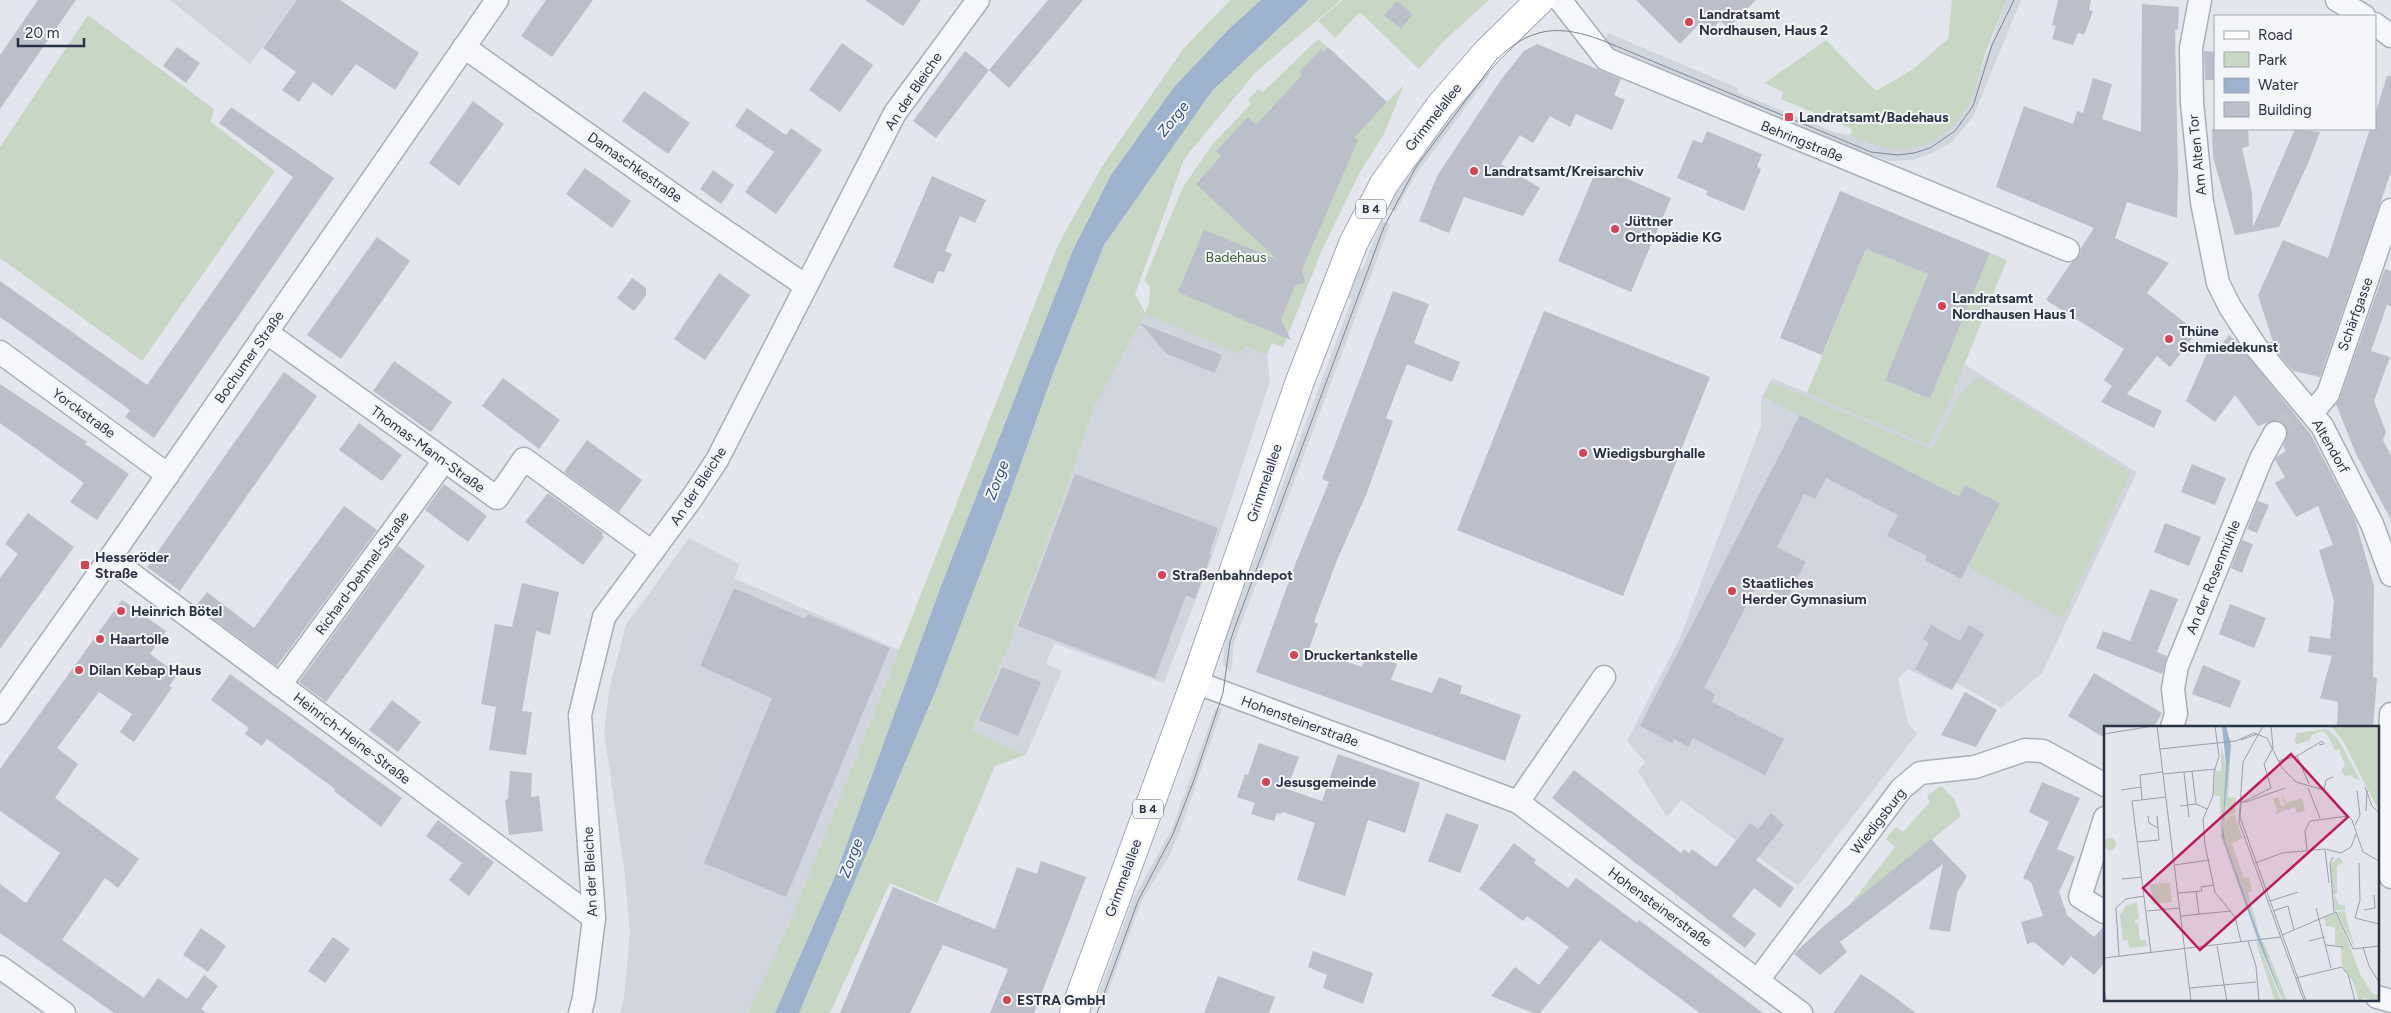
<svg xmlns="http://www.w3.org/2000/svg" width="2391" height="1013" font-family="Figtree,sans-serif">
	<rect width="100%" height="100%" fill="#e3e6ec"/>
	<!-- built -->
	<g fill="#d1d5de">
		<polygon points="170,0 297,0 250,64"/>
		<polygon points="2007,0 2021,0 1973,117 1952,142 1930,154 1912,160 1891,161 1867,155 1735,100 1614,54 1604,43 1608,33 1738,88 1737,92 1834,132 1850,135 1868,143 1969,103"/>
		<polygon points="1482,68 1490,74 1413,179 1395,212 1388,208 1406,175"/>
		<polygon points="1382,221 1390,224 1234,643 1231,672 1223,665 1225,639 1352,299 1346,297 1358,269 1362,270"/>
		<polygon points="1145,313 1240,354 1244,346 1267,355 1270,381 1213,554 1164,683 1054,643 1046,664 1062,671 1026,755 972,731 1008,648 1072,474 1094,407"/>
		<polygon points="1964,364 2137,472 2042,673 2001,708 1952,680 1947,689 1908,669 1898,679 1908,723 1917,734 1798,886 1681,800 1667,817 1638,771 1645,762 1627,741 1679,640 1761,426 1761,398 1772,378 1928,445 1942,419"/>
		<polygon points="689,538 740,564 734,578 899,650 785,934 748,1013 620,1013 624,998 630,932 624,868 604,732 610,686 626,625"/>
		<polygon points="1222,708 1180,831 1170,854 1141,902 1102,1009 1095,1005 1133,899 1172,829 1215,709"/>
	</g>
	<!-- green -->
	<g fill="#c8d6c4">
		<polygon points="1230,0 1261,0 1229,29 1174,87 1111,175 1073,250 941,586 836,874 775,1013 748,1013 785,934 899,650 1058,245 1101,168 1183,49"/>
		<polygon points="1309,0 1341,0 1255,73 1184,159 1135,294 1145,313 1149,304 1150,286 1144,281 1183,187 1212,145 1251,104 1248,100 1258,89 1263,92 1318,39 1374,89 1371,93 1384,105 1404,85 1384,134 1360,172 1322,250 1283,347 1272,343 1267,355 1245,346 1240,354 1145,314 1094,407 1072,474 1008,648 972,731 1026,755 995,766 937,903 890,883 830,1013 799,1013 938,685 1008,500 1052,376 1104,245 1212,91"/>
		<polygon points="1343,0 1489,0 1443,42 1419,69 1360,12 1335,38 1318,21"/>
		<path d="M1952,0H2007C1999,18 1992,36 1985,54C1980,70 1977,90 1968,105C1939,154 1899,159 1850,135L1852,129L1781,99L1783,92L1765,83L1826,40L1876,91L1912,70L1948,39Z"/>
		<polygon points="88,15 214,109 211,122 275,171 142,361 0,258 0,147"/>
		<polygon points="1866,249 1928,274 1885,380 1930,399 1990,253 2007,260 1942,419 1928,445 1807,393"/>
		<polygon points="1979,377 2131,473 2063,618 1968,567 2000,503 1965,485 1959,497 1764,397 1771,382 1932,450 1960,395"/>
		<polygon points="1941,786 1954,799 1961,816 1849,906 1895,847 1886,839 1896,827 1903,832 1930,802 1927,796"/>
	</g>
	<!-- water -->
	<polygon fill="#9db2cd" points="1261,0 1309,0 1212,91 1104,245 1052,376 1008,500 938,685 799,1013 775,1013 836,874 941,586 1073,250 1111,175 1174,87 1229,29"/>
	<!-- building -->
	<g fill="#babfca">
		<polygon points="38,0 76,0 0,109 0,55"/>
		<polygon points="297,0 340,0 419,53 395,90 356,64 332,96 313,82 299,102 282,90 296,72 263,48"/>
		<polygon points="546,0 593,0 552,57 521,36"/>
		<polygon points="865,0 921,0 903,26"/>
		<polygon points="1048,0 1083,0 1009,88 989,70"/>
		<polygon points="1636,0 1756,0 1728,28 1720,21 1709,32 1700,23 1680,44"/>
		<polygon points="2058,0 2091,0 2089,10 2093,11 2084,35 2078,33 2073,45 2052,39 2056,26 2052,25"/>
		<polygon points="1397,1 1413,14 1401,29 1384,15"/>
		<polygon points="2142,4 2179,7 2178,29 2175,30 2178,174 2177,218 2127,202 2115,238 2169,263 2147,293 2197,332 2170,367 2157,356 2127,394 2162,411 2154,428 2101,402 2112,386 2104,380 2124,349 2046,300 2071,263 2080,255 2081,248 2094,228 1996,187 2024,106 2073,124 2077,111 2083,113 2093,78 2112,84 2102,119 2141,132"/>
		<polygon points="842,43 873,65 840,112 809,90"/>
		<polygon points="1537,44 1621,79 1614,95 1625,100 1612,130 1576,114 1570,127 1550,116 1533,143 1520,135 1501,164 1540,188 1523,216 1464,197 1449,233 1419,221 1437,176 1500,81 1524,51"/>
		<polygon points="177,47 200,63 186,83 163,66"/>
		<polygon points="1328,47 1387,102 1354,138 1358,140 1302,270 1305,282 1295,286 1281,320 1291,340 1178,292 1204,230 1278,260 1196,184 1221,156 1216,151 1248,117 1256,125 1302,75 1299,72 1321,49 1324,52"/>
		<polygon points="965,51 989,70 936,138 913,121"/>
		<polygon points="2204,51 2215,52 2215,80 2205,80"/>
		<polygon points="2387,76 2391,76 2391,172 2320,377 2293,371 2269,342 2273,342 2258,295 2283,240 2328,258 2370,129 2375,129 2375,115"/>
		<polygon points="644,91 690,123 668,154 622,121"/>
		<polygon points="473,101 504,124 459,186 429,163"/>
		<polygon points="231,107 334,178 154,438 125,417 130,410 0,317 0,281 147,385 293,177 219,123"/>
		<polygon points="747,108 786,135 791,128 822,150 776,214 745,192 774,152 735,126"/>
		<polygon points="2212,129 2248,129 2249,146 2242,148 2252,193 2253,227 2295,129 2320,132 2309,161 2279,227 2235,235 2213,157"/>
		<polygon points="1707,131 1762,154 1757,167 1761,169 1744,211 1706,195 1708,191 1677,178 1693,140 1702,143"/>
		<polygon points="1598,166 1671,198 1631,292 1558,261"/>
		<polygon points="585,168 631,201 612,228 566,194"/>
		<polygon points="713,170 734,185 721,204 700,189"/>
		<polygon points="932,176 986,200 975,223 960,216 945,251 952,254 944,272 938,271 933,284 893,267"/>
		<polygon points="1840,191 1990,253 1930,399 1885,380 1928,274 1866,249 1822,355 1780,338"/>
		<polygon points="377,237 410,261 341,359 307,335"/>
		<polygon points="2385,269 2391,271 2391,306 2387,305 2371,351 2390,357 2374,401 2386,432 2383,440 2391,456 2391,520 2356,454 2336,404 2340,398"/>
		<polygon points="719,273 750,295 705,360 674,339"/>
		<polygon points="632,278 646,288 646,295 634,311 617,298"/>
		<polygon points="1393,291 1429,304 1414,343 1460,362 1452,382 1407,364 1386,418 1393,421 1366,495 1337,560 1314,622 1318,624 1309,649 1362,667 1366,654 1397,664 1391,680 1432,693 1439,677 1462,686 1460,693 1521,715 1505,761 1256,672 1296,562 1329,482 1322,479"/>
		<polygon points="1544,311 1710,377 1623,596 1457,530"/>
		<polygon points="1140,323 1222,355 1215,373 1167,354"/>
		<polygon points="2229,335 2237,342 2311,435 2355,519 2374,586 2373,677 2377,678 2373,727 2337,727 2338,702 2320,698 2332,656 2308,652 2310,636 2330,639 2334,601 2319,550 2333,545 2318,506 2296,517 2275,483 2285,477 2275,460 2278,456 2286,451 2283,446 2288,433 2286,427 2282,422 2275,420 2258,426 2235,395 2215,422 2186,401 2211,344 2218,349"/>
		<polygon points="394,361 452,402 431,432 373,391"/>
		<polygon points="284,372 317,396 180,591 147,567"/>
		<polygon points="503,378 560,420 539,449 482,406"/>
		<polygon points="0,384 87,442 85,444 129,474 97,520 70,502 84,483 0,423"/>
		<polygon points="1800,415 1959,497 1965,485 2000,503 1961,579 1925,560 1927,556 1887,536 1898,515 1826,478 1815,499 1804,494 1777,547 1806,562 1787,598 1758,583 1704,688 1715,694 1712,702 1784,739 1765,775 1693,738 1688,747 1674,739 1672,743 1640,726"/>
		<polygon points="359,423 402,455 382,481 339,450"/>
		<polygon points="587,440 642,480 619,512 564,472"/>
		<polygon points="2192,464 2226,478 2215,505 2181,492"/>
		<polygon points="1075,474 1218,528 1209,554 1211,555 1195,599 1186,595 1155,678 1018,626"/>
		<polygon points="444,484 487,516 468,542 425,510"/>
		<polygon points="548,493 603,533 602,535 604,537 583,565 525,522"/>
		<polygon points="2258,501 2269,505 2257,533 2247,529"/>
		<polygon points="344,506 377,530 277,666 196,606 207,592 254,628"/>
		<polygon points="28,513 74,547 0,649 0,578 18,554 5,544"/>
		<polygon points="2165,523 2201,537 2189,566 2154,552"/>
		<polygon points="2242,540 2253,544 2242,573 2231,568"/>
		<polygon points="398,546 425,566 326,702 299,682"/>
		<polygon points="522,583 559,592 550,635 536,631 522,711 532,712 526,755 489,750 496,707 481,704 495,624 512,627"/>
		<polygon points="734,588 805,619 808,614 890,648 786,897 704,863 772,698 700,666"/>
		<polygon points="2150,589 2178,599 2157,652 2167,656 2162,674 2096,648 2103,631 2130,641"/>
		<polygon points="122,600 166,631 150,654 178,674 169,686 172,688 134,742 120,732 132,714 99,692 57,748 78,764 55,798 139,859 118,888 105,878 62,940 144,998 158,978 187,999 204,975 218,986 201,1009 207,1013 114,1013 0,933 0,884 26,903 60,853 0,811 0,769"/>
		<polygon points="2230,604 2266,618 2254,648 2219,634"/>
		<polygon points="1931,625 1960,641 1969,625 1984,634 1952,690 1915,669 1929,643 1923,639"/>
		<polygon points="2203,665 2241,681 2230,708 2192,694"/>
		<polygon points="1002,667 1041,682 1018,736 979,720"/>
		<polygon points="2094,673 2162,713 2154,727 2105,727 2105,738 2068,716"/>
		<polygon points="230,674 402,798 381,827 334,791 335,789 267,739 262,746 245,734 249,728 211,700"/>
		<polygon points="1965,692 1997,710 1976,747 1941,735"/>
		<polygon points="392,700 421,722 398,752 369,730"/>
		<polygon points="1259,743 1299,757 1287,789 1322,801 1338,754 1420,783 1405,833 1368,820 1345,896 1297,880 1315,823 1283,812 1282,814 1277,813 1274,821 1251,814 1255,803 1237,797 1245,774 1248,775"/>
		<polygon points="1574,770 1681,853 1684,849 1689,853 1692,849 1716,867 1750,823 1758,829 1771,813 1784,825 1756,860 1794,888 1780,908 1754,888 1732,916 1756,934 1745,948 1552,798"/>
		<polygon points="510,771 532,773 531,797 539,796 543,831 509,835 505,800 508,799"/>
		<polygon points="2042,782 2080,798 2057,849 2075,857 2059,892 2067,915 2094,937 2105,925 2105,962 2094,975 2071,956 2063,966 2034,942 2027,944 2021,922 2043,916 2031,882 2023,878 2049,822 2029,812"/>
		<polygon points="1446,813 1479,825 1460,873 1428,861"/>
		<polygon points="438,820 494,862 469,896 449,880 462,863 426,836"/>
		<polygon points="1931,839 1967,876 1957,893 1950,932 1929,929 1943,864 1840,942 1847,952 1820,975 1794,954 1826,924"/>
		<polygon points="1514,843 1536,860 1534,863 1568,888 1576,878 1637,923 1639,920 1763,1013 1700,1013 1600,940 1540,1013 1533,1013 1491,996 1515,967 1539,985 1569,947 1527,916 1523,921 1479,889"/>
		<polygon points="1041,861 1086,877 1034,1013 990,1013 1008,969 943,945 910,1013 840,1013 893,887 995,929 1017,867 1037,874"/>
		<polygon points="201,928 226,946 208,972 183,955"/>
		<polygon points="333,937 350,949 325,983 308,971"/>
		<polygon points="1313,951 1373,973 1363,1004 1323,988 1327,975 1308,967"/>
		<polygon points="1861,974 1889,993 1916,1013 1833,1013"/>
		<polygon points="1218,976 1275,997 1269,1013 1204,1013"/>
	</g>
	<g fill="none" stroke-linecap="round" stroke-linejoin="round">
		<!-- minor-tunnel -->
		<polyline stroke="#bec2cb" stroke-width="22" stroke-dasharray="22 11" stroke-linecap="butt" points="2275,433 2298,414"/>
		<defs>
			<g id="minor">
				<polyline points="1560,0 1606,59 2068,250"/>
				<polyline points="2200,0 2191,48 2192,103 2202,202 2218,283 2230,307 2256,347 2322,426 2372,524 2391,575"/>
				<polyline points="2337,0 2364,16"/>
				<polyline points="2375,24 2391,36"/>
				<polyline points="464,47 696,211 806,286"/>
				<polyline points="266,332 497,498 524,459 652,552"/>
				<polyline points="0,352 168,475"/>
				<polyline points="2312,413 2328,394 2391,210"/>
				<polyline points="110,558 594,918"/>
				<polyline points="1195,682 1518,802 1801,1013"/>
				<polyline points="280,685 444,461"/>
				<polyline points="0,713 110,558 497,0"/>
				<polyline points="2391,714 2387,809 2391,877"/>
				<polyline points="2172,727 2176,714 2173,689 2177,666 2261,459 2275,433"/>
				<polyline points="1518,802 1604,677"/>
				<polyline points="2104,912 2080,897 2105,818"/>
				<polyline points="0,967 64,1013"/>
				<polyline points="1758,980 1901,789 1920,773 1975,767 2025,750 2043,751 2105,785"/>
				<polyline points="2377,997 2391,1001"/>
				<polyline points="580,1013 584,998 594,918 580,715 604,617 692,498 717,460 895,113 978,0"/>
			</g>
			<polyline id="major" points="1074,1013 1195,682 1300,381 1353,244 1384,184 1440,106 1486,53 1540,0"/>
		</defs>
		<!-- minor casing -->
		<use href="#minor" stroke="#a8adb7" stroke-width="25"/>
		<!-- major casing -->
		<use href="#major" stroke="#a2aab8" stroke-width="30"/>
		<!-- minor -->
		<use href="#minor" stroke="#f6f7fa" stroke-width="22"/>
		<!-- major -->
		<use href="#major" stroke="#fff" stroke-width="28"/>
		<!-- tram -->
		<path stroke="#7b8596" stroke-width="1" d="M1097,1013L1138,901L1173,834L1194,780L1223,693L1230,642L1235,627L1384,227L1416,167L1496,60C1531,26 1559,24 1604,41L1871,152L1898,155L1914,153L1930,148L1955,131L1973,106L1992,45L2014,0"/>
	</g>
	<!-- markers -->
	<g fill="#d64353" stroke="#f3f5f9" stroke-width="2">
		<circle cx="1689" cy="22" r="5"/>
		<rect x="1784" y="112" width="10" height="10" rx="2.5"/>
		<circle cx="1474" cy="171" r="5"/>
		<circle cx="1615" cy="229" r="5"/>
		<circle cx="1942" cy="306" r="5"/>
		<circle cx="2169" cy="339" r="5"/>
		<circle cx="1583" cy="453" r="5"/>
		<rect x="80" y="560" width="10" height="10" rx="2.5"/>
		<circle cx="1162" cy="575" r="5"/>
		<circle cx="1732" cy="591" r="5"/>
		<circle cx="121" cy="611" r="5"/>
		<circle cx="100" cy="639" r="5"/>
		<circle cx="1294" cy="655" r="5"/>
		<circle cx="79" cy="670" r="5"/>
		<circle cx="1266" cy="782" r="5"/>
		<circle cx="1007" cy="1000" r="5"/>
	</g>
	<g text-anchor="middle" stroke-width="4" stroke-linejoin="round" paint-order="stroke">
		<!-- shield labels -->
		<g fill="#f3f5f9" stroke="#666d7b" stroke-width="1">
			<rect x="1356" y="199.5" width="30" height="19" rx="4"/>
			<rect x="1133" y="799.5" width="30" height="19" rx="4"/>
		</g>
		<g font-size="12" font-weight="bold" fill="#2a3345">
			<text x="1371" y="213">B 4</text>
			<text x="1148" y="813">B 4</text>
		</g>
		<!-- poi labels -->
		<g font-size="14" font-weight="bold" fill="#2a3345" stroke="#f3f5f9" text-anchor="start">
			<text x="1699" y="19">Landratsamt<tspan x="1699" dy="16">Nordhausen, Haus 2</tspan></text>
			<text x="1799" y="122">Landratsamt/Badehaus</text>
			<text x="1484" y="176">Landratsamt/Kreisarchiv</text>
			<text x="1625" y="226">Jüttner<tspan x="1625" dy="16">Orthopädie KG</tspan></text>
			<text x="1952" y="303">Landratsamt<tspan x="1952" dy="16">Nordhausen Haus 1</tspan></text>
			<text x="2179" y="336">Thüne<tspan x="2179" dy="16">Schmiedekunst</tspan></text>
			<text x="1593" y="458">Wiedigsburghalle</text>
			<text x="95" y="562">Hesseröder<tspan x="95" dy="16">Straße</tspan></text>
			<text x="1172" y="580">Straßenbahndepot</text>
			<text x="1742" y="588">Staatliches<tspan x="1742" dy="16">Herder Gymnasium</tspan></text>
			<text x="131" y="616">Heinrich Bötel</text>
			<text x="110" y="644">Haartolle</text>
			<text x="1304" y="660">Druckertankstelle</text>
			<text x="89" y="675">Dilan Kebap Haus</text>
			<text x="1276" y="787">Jesusgemeinde</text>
			<text x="1017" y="1005">ESTRA GmbH</text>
		</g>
		<!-- street labels -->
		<g font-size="14" fill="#2a3345" stroke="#f3f5f9">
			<text transform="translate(913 91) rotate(-56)" y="5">An der Bleiche</text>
			<text transform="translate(1433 117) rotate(-52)" y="5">Grimmelallee</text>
			<text transform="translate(1802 141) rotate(22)" y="5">Behringstraße</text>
			<text transform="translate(2197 155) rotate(-96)" y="5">Am Alten Tor</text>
			<text transform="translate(635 167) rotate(35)" y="5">Damaschkestraße</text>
			<text transform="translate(2355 314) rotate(-70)" y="5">Schärfgasse</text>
			<text transform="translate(249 357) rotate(-55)" y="5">Bochumer Straße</text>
			<text transform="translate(84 413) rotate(36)" y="5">Yorckstraße</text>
			<text transform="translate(2331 446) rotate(60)" y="5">Altendorf</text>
			<text transform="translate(428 449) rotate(36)" y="5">Thomas-Mann-Straße</text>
			<text transform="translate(1264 483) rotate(-71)" y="5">Grimmelallee</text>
			<text transform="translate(698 486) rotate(-57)" y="5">An der Bleiche</text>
			<text transform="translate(362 573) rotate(-54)" y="5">Richard-Dehmel-Straße</text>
			<text transform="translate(2213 577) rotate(-68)" y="5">An der Rosenmühle</text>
			<text transform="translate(1300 721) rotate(20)" y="5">Hohensteinerstraße</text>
			<text transform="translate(352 738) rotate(37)" y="5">Heinrich-Heine-Straße</text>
			<text transform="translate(1878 821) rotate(-52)" y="5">Wiedigsburg</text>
			<text transform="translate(590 872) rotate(-93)" y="5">An der Bleiche</text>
			<text transform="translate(1123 878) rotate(-70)" y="5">Grimmelallee</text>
			<text transform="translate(1660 907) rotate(36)" y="5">Hohensteinerstraße</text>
		</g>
		<!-- park labels -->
		<g font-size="14" fill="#3d6236" stroke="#f3f5f9">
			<text x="1236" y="262">Badehaus</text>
		</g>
		<!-- water labels -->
		<g font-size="15" font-style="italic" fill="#314f7c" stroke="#f3f5f9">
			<text transform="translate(1173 119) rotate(-51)" y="5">Zorge</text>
			<text transform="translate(997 480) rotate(-69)" y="5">Zorge</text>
			<text transform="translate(851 858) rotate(-69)" y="5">Zorge</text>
		</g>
	</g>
	<!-- overview -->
	<g transform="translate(2104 726)">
		<rect width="275" height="275" fill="#e3e6ec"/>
		<path d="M227,0H275V85L239,15ZM223,3L234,13L256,54L250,53L248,49L241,50L237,45L241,39L235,23L231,24L223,8L218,5L208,9L205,15L192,18L190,12L193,11L192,7ZM127,19L124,71L132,72L131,87L122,90L121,105L123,91L131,89L138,112L128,118L140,152L145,151L148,165L144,167L157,212L121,115L119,100ZM117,20L122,38L118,110L153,212L117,111L116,70L110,69L111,45H117ZM177,66L182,77L198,72L201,85L193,87L191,81L171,88L173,85L169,73L174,71L177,80L181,79ZM0 118a6 6 0 1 1 12 0a6 6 0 1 1-12 0ZM235,131L239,136L233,140V168L230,169L235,178L241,180V184H231L226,138ZM66,157L68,176L49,178L46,158ZM33,176L35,193L31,194V197H34L36,214H42L43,220L25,222L24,214L19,215L16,189L22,180ZM241,185L242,192L251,222L233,186ZM233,187L257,250L269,268L273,269L275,265V275L260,272L255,275L249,256L238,239L237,220L231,219V201L222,200L220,191ZM152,216H154L177,275H171ZM157,216H160L183,275H179Z" fill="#c8d6c4"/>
		<path d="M118,0H122L127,19L119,100L121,115L179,275L155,217L118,110L122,38Z" fill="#9db2cd"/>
		<path fill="none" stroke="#999ea9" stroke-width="1" d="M53,0L87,275M111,0L115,30L110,46L109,70L99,93L101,119L111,166L131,191L137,216M159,0L139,36L135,96L200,275M167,0L169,22L160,38L167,62L137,77L136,91L202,275M0,8L49,0M137,14L153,8M132,15L150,7L163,12L178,42L192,56L220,64L248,94L259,126L275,135M56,23L132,15M193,30L205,58M174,35L193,30L218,15L220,18L215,19M88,45L92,78M80,46L85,91M59,48L112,43M261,61L268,80L275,87M204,62L216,92M17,64L37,61M220,64L222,54L229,51M38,74L36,49L59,46M136,75L142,76L181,62M76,80L92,78L103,83M262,85L263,64M44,90L45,97L54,102M251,99L256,89L253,65M33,116L55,114L53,90M203,124L201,105L206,95L244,90M221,124L225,157M229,131L226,137L230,186M151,137L178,127L221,123L237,127L247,121L252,108M255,137L256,174L251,192L275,198M71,139L105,134M18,153L38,151M92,165L95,188M74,167L98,165L97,161L110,159M166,175L194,166M212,182L227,242M260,184L271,182L270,169M43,185L76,182M169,185L184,180L190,204M77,190L127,185M178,209L232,186L249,223L275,220M144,215L152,240L155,275M205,215L221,211M222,219L239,221M113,220L123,275M259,221L265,240L275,256M47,227L28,75L62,71M15,230L12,182L22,173L40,170M0,232L177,211M192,252L238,241L244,248L251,275M0,259L2,275M86,262L152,256"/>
		<path fill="#c2185b" fill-opacity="0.15" stroke="#c2185b" stroke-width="2.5" d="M187,28L244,91L96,224L39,162Z"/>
		<rect width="275" height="275" fill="none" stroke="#2a3345" stroke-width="2.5"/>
	</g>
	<!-- legend -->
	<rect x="2214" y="15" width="162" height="115" fill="#f3f5f9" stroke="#a3a7b1"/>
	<rect x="2224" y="31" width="25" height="8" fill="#ffffff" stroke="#a3a7b1"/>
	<text x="2258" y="40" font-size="15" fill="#2a3345">Road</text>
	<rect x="2224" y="52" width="25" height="15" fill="#c8d6c4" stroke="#a3a7b1"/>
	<text x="2258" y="65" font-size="15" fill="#2a3345">Park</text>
	<rect x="2224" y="78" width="25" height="15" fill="#9db2cd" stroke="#a3a7b1"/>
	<text x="2258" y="90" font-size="15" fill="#2a3345">Water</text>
	<rect x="2224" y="102" width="25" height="15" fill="#babfca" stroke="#a3a7b1"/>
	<text x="2258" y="115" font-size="15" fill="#2a3345">Building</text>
	<!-- scale -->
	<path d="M18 38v8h66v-8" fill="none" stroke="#2a3345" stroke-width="2.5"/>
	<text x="25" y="38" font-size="15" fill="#2a3345" stroke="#f3f5f9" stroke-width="4" paint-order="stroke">20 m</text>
</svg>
